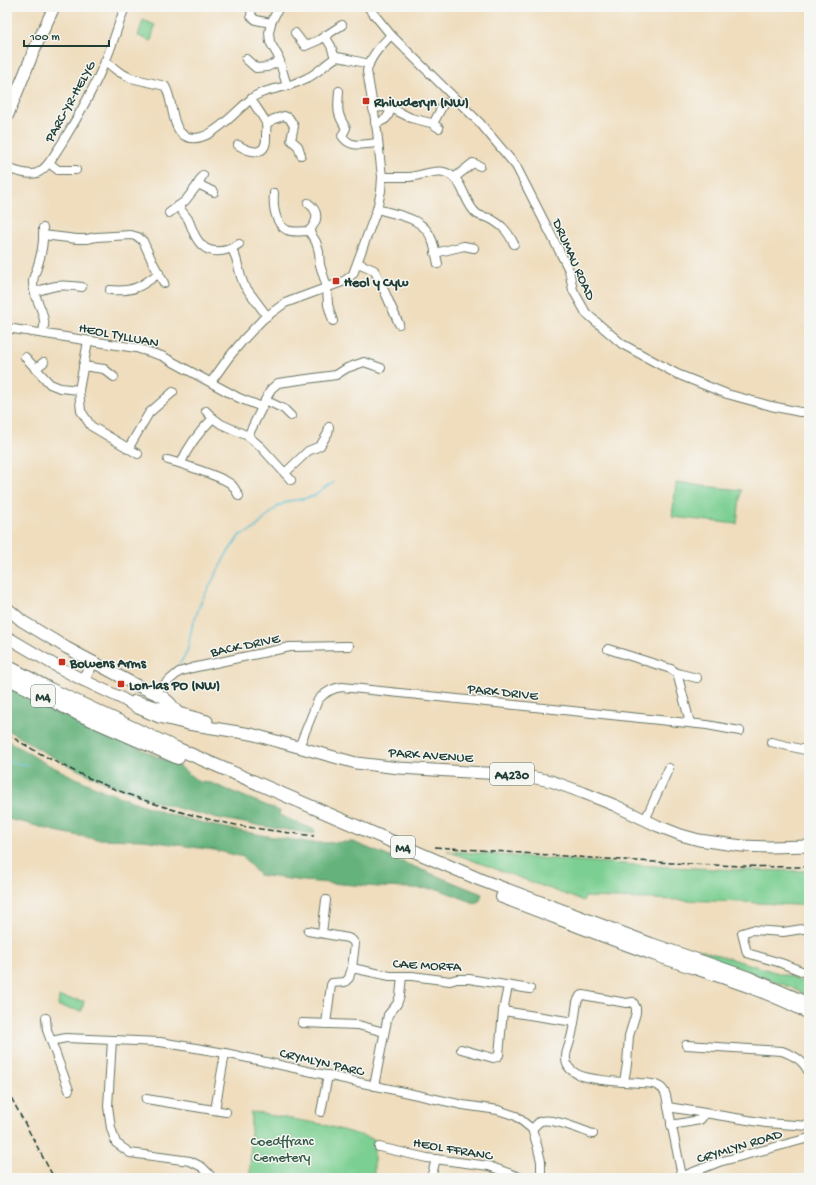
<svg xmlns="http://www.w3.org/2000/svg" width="816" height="1185" font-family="'Gochi Hand',sans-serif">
	<rect width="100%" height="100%" fill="#f6f6f2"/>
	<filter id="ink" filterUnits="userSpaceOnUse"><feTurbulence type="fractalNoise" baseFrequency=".025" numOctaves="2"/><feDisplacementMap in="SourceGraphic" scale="8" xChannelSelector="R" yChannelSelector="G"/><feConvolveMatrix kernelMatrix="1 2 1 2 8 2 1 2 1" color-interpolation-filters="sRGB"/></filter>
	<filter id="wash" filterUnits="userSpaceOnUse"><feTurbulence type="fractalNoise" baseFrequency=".012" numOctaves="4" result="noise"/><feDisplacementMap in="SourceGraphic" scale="16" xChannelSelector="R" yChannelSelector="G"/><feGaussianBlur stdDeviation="0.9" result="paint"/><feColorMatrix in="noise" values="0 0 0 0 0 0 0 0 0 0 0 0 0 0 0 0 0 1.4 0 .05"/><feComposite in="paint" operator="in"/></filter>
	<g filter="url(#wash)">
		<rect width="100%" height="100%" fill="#efddbd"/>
		<!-- green -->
		<g fill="#7ccf92" stroke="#4e8663">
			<polygon points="143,20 155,25 151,41 138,36"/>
			<polygon points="676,483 741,490 737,524 672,517"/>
			<path d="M447,851C567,860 688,871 809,871V905H794L743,902L585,897L583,901Z"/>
			<polygon points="698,949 792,977 809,985 809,996 790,987 697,953"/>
			<polygon points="59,997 84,1001 82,1011 58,1006"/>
			<polygon points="251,1112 321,1124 374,1139 374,1178 250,1178"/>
		</g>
		<!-- forest -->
		<g fill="#65b27c" stroke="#427858">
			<path d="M7,686L18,692L180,767L199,782L211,783L280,811L279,815L315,830L314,834C268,827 222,821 177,808C135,796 90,777 51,756C36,748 22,738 7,730Z"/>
			<polygon points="7,740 43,762 80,780 107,792 168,814 215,826 267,836 314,843 353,842 482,894 480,900 477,904 438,889 379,887 304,881 259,875 243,857 214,850 143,840 95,839 55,831 26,823 7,819"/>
		</g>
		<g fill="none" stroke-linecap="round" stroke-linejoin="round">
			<!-- stream -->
			<g stroke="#5bc0d9" stroke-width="1.5">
				<polyline points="171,674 181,662 187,652 192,627 201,602 226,555 240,535 253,530 277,507 288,501 302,499 314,496 334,482"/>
				<polyline points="7,762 28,765"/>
			</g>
		</g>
	</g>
	<g filter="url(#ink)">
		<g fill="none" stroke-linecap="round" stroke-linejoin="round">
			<defs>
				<g id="minor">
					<polyline points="252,7 251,16 256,20 271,23"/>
					<polyline points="279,7 271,23 269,33 270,42 278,56 287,86"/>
					<polyline points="368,7 391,35 480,123 516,166 569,270 573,290 586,313 622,344 677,374 727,394 771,406 800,412 809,412"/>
					<polyline points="295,33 305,46 319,40 342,25"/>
					<polyline points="325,36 331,46 335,58"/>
					<polyline points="246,59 256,68 267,67 280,61"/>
					<path d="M105,61L119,72L131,78L165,86C173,99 171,124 182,134C205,152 238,107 255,96C265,90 276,89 287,86C293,84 301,81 307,78C318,73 326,63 337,57L348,59L369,64"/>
					<path d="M339,91C338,108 336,113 346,128L342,136C351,149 363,144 378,143"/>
					<polyline points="373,108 383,107 391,108 411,118 431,123 439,128"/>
					<path d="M375,123C386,121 388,118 391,108"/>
					<polyline points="266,124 274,119 284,116 289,118 294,126 291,140 298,146 301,155"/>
					<polyline points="433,124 444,103"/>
					<path d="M238,145C251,153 267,157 266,136C266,132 267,127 266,123C263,116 255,106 251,99"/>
					<polyline points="49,163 58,170 76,170"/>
					<path d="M7,168C15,171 29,176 37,173C48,168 55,153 62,143C78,117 93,90 105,62C113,44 118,25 125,7"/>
					<path d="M382,177C391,177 400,177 409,177C428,175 443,163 458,182C465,192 467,206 477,214C480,216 485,217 489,218C502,225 507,230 514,244"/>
					<polyline points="454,178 473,163 480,166"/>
					<polyline points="198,184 214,192"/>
					<path d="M274,193C273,204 274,224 287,230C293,233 302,231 309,231C318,221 320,212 308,203"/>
					<path d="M178,206C181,210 185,215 188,219C191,225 193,233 197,239C207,256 225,253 239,244"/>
					<path d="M377,209C397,215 424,217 432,240C435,247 436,256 438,264"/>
					<polyline points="169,213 185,201 196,187 203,175"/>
					<polyline points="309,231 316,242 319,252 320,265 327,287 328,305 333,321"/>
					<polyline points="43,235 77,239 87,239 96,237 131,235 138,237 143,241 152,261 164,283"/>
					<polyline points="232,249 236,258 241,277 244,285 267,316"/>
					<polyline points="435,253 464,246 474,248"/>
					<polyline points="358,263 374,270 379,279 399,324"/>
					<path d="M110,290C133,292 141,287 159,273"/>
					<path d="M35,292C55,285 61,284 82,287"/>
					<polyline points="7,328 136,348 162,356 239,398 262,407"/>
					<path d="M43,333C43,329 45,325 44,321C43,308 33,297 33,283C33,277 35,273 37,268C41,256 44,240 43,228"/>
					<polyline points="88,341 79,390 81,411 91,426 138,454"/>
					<polyline points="25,357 50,384 60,388 79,390"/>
					<polyline points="83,366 104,369 114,377"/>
					<polyline points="35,369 44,362"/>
					<path d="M211,382L229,357L244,339L263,319L285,303L342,282L347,279L353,274L377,209L381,191L382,177L377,131L367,71C370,56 381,46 391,35"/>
					<polyline points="265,400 284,409 291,416"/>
					<polyline points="206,411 213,418 221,424 248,436 261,447 291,480"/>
					<polyline points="248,436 271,389 278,383 336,375 347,368 364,362 381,368"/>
					<polyline points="128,449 149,413 173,392"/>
					<path d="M168,460C179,463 226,478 232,485C235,488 237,493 239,496"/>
					<path d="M181,463C188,446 200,431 213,418"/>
					<polyline points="285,473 308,451 320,446 328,433 329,427"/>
					<polyline points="608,649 671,669 677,673 697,678"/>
					<polyline points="677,673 690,723"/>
					<polyline points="154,693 179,672 192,668 290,647 349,646"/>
					<polyline points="771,742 809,751"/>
					<path d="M299,747L318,700C325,692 332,688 342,687L707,725L740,731"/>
					<polyline points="645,820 669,768"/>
					<polyline points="809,928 783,932 752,930 742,933 747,953 781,963 809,974"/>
					<polyline points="308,931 348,938 352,940 355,944 352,968"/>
					<polyline points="322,933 326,900"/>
					<polyline points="503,1011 574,1022"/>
					<polyline points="46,1018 47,1030 69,1090"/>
					<polyline points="302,1023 358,1025 384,1032"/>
					<polyline points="326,1024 331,985 332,983 345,982 349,978 352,968 390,976 412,976 450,981 457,979 469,979 530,989"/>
					<polyline points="112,1040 108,1106 111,1128 116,1143 130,1153 190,1161 202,1167 210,1175 211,1178"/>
					<polyline points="51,1041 66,1038 160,1042 184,1046 225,1053 463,1105 498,1110 516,1116 532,1129 537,1145 541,1161 541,1178"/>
					<path d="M686,1045L782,1051C795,1056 803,1060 809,1073"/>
					<polyline points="461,1049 493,1058 497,1057 499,1055 503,1011 508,986"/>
					<path d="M624,1082L627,1064L629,1036L636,1013V1008L633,1002L626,1003L583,995L580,996L577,1002C575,1015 574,1029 570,1041C569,1047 565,1052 566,1059C566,1064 569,1069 574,1072C585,1081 625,1082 640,1083C646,1083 653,1083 658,1086C666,1089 667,1099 668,1107"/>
					<polyline points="374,1086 388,1015 397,1004 400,996 402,976"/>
					<polyline points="146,1099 226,1112"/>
					<polyline points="215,1110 225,1053"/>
					<polyline points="321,1112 328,1075"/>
					<polyline points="671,1125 700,1120 705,1114"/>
					<path d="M532,1129C534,1127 537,1124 539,1122C550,1116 581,1130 593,1134"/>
					<polyline points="379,1147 427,1158 489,1166 522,1178"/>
					<polyline points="682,1176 668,1107 766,1123 809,1126"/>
					<polyline points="431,1178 436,1159"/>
					<polyline points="678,1178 719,1162 809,1138"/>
				</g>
				<g id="major">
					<polyline points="7,117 35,48 54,7"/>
					<polyline points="7,608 22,621 67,648 136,685 163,697 170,703 177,712"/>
					<polyline points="7,637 58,667 83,680 121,698 138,708 159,717 188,724 251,734 356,763 399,768 521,775 551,781 584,793 614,805 658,826 681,835 699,840 742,846 769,847 809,846"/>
					<polyline points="83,680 93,662"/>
					<polyline points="135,701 207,721"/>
				</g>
				<g id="highway">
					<polyline points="7,666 50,689 176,748 481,880 651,944 749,978 809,1004"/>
					<polyline points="7,678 78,714 178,758"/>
					<path d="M502,897C553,916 604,937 656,955C707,973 761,987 809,1013"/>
				</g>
			</defs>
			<!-- minor casing -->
			<use href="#minor" stroke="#687564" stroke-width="10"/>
			<!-- major casing -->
			<use href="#major" stroke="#687564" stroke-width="13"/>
			<!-- highway casing -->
			<use href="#highway" stroke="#687564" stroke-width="14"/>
			<!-- minor -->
			<use href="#minor" stroke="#fff" stroke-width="8"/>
			<!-- major -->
			<use href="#major" stroke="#fff" stroke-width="11"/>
			<!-- highway -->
			<use href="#highway" stroke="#fff" stroke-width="12"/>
			<!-- rail -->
			<g stroke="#1f3d34" stroke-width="1.5" stroke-dasharray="6 3" stroke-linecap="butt">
				<path d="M7,734C74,776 149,807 226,823C255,829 284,832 314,836"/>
				<path d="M435,847C559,855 684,867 809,867"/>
				<polyline points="7,1090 54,1178"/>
			</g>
		</g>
	</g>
	<!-- markers -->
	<g fill="#c8321e" stroke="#f6f6f2" stroke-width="1.5">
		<rect x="362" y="97" width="8" height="8" rx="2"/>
		<rect x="332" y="277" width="8" height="8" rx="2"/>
		<rect x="58" y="658" width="8" height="8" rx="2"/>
		<rect x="117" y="680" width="8" height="8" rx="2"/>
	</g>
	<g text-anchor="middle" stroke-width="3" stroke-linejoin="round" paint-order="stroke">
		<!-- shield labels -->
		<g fill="#f6f6f2" stroke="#60746d" stroke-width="1">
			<rect x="31" y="685" width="24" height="22" rx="3"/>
			<rect x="490" y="763" width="44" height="22" rx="3"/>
			<rect x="391" y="836" width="24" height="22" rx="3"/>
		</g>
		<g font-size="13" font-weight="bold" fill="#1f3d34">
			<text x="43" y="701">M4</text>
			<text x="512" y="779">A4230</text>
			<text x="403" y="852">M4</text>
		</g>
		<!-- street labels -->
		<g font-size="14" fill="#1f3d34" stroke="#f6f6f2">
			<text transform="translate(69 101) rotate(-61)" y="5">PARC-YR-HELYG</text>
			<text transform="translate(575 259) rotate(66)" y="5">DRUMAU ROAD</text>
			<text transform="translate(119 334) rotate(11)" y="5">HEOL TYLLUAN</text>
			<text transform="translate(245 644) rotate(-12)" y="5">BACK DRIVE</text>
			<text transform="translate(503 691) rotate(6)" y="5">PARK DRIVE</text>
			<text transform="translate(431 754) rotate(4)" y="5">PARK AVENUE</text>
			<text transform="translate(427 964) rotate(3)" y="5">CAE MORFA</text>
			<text transform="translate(322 1061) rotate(13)" y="5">CRYMLYN PARC</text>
			<text transform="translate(739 1145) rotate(-17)" y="5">CRYMLYN ROAD</text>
			<text transform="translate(453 1148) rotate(10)" y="5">HEOL FFRANC</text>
		</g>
		<!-- poi labels -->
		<g font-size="14" font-weight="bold" fill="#1f3d34" stroke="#f6f6f2" text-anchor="start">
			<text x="374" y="106">Rhiwderyn (NW)</text>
			<text x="344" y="286">Heol y Cyw</text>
			<text x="70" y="667">Bowens Arms</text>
			<text x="129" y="689">Lon-las PO (NW)</text>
		</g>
		<!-- park labels -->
		<g font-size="14" fill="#325a47" stroke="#f6f6f2">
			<text x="282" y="1145">Coedffranc<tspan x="282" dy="16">Cemetery</tspan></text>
		</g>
	</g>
	<!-- margin -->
	<rect width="816" height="1185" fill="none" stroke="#f6f6f2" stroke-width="24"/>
	<!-- scale -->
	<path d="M24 40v6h85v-6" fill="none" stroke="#1f3d34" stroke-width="2"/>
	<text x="30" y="40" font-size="12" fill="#1f3d34" stroke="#f6f6f2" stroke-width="3" paint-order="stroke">100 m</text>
</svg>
